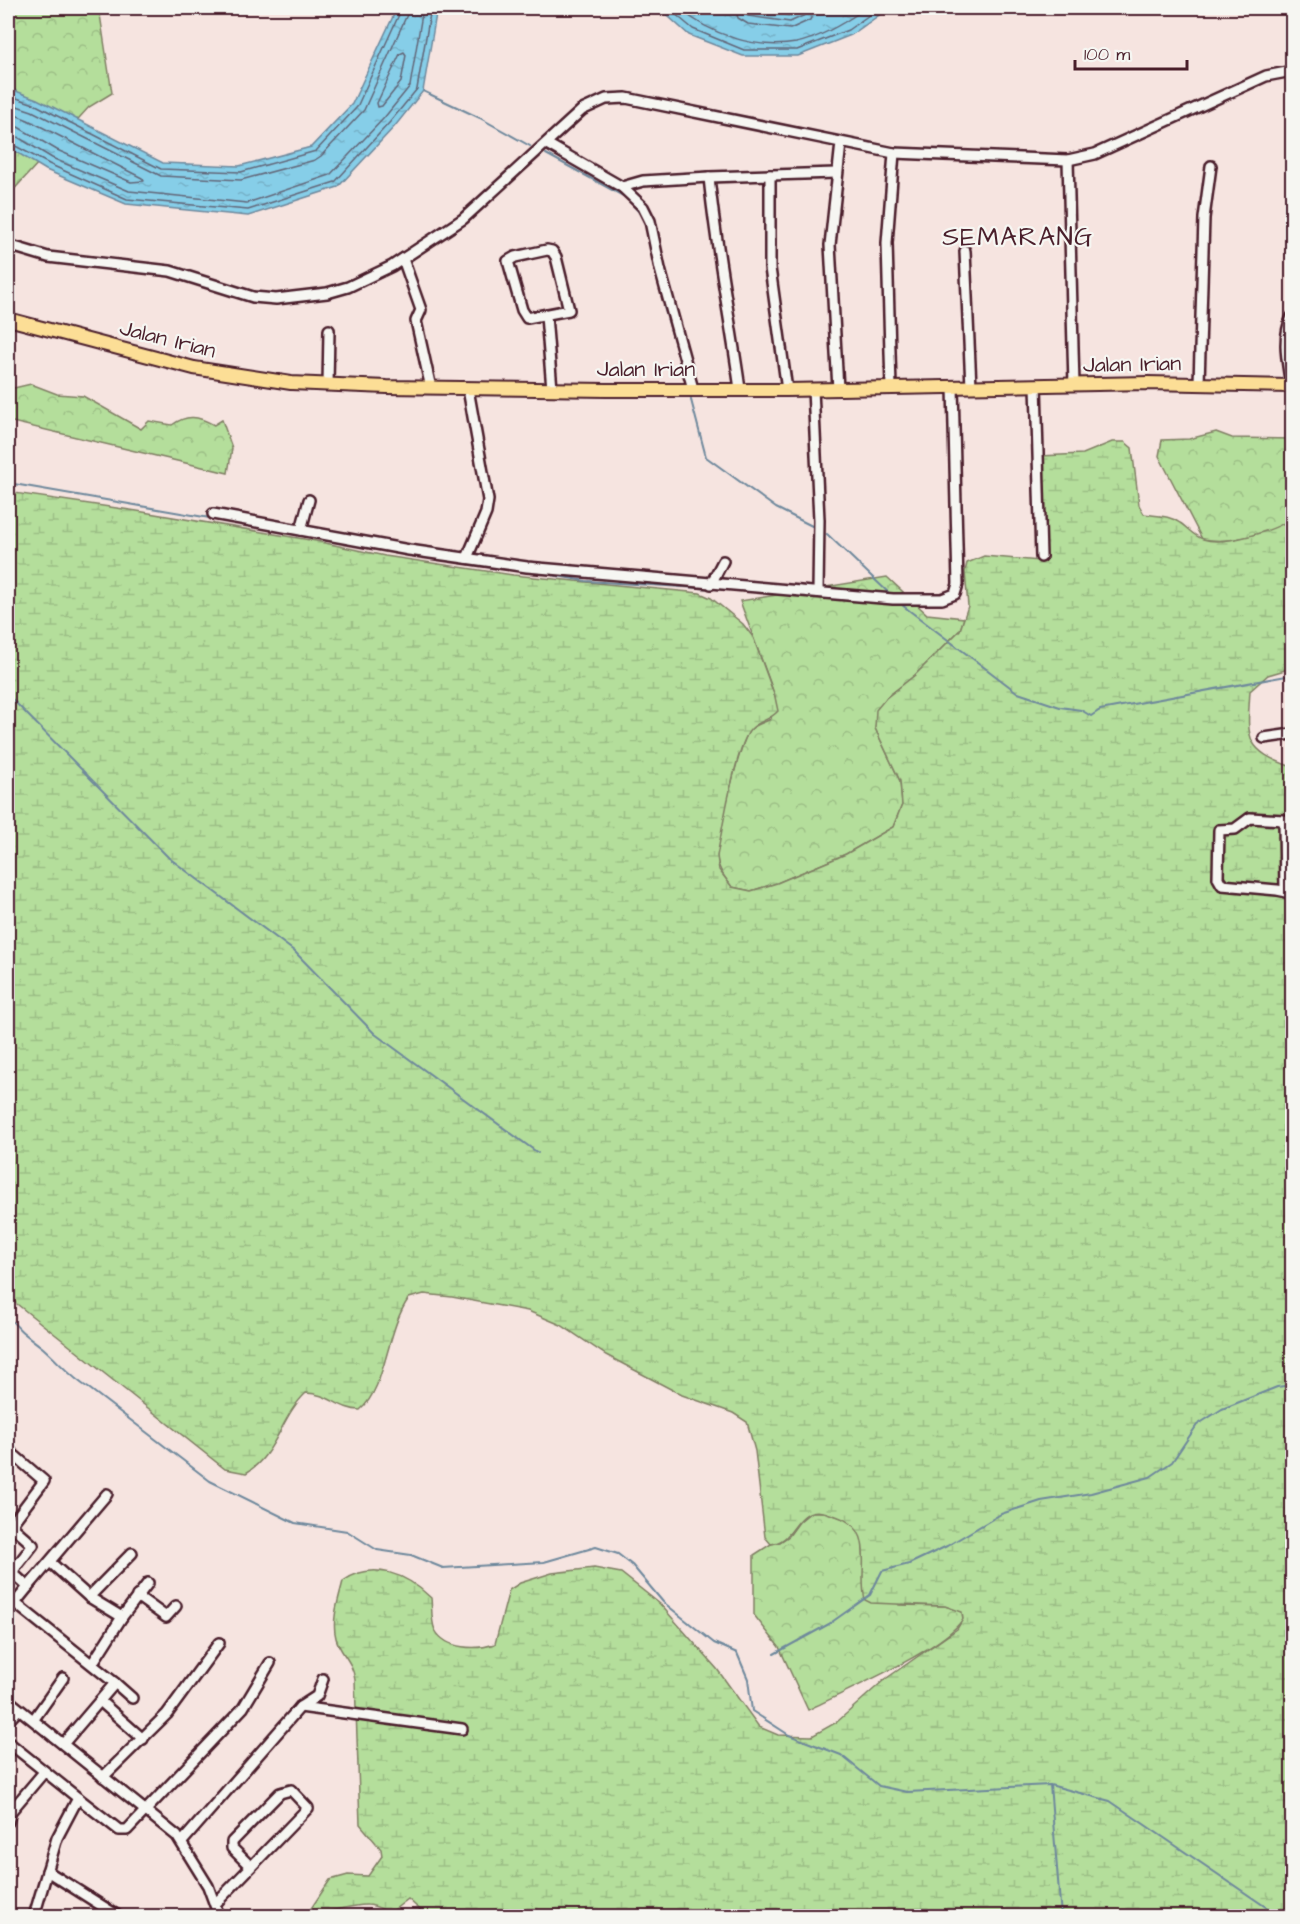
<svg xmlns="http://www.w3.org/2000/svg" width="1300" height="1924" font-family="'Architects Daughter',sans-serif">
	<defs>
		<pattern id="forest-crowns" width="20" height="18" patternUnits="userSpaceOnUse" patternTransform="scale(1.5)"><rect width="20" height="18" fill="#b4de9b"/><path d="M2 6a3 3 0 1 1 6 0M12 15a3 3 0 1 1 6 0" fill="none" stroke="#9cbe86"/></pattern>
		<pattern id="wetland-marsh" width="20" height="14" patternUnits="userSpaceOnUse" patternTransform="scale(1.5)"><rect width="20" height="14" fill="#b4de9b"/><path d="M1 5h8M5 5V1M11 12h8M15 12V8" fill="none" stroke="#9cbe86"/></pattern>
		<pattern id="water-ripples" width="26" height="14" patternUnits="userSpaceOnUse" patternTransform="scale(1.5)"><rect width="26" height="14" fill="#86cee8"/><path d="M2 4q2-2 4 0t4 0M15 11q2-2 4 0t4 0" fill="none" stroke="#75b0c7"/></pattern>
	</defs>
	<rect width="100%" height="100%" fill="#f6e4e0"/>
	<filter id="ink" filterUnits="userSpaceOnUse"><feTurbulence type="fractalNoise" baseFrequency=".0167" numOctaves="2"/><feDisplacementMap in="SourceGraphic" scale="12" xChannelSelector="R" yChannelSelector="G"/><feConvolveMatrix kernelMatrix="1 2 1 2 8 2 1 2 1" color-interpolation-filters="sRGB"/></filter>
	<g filter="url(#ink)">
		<!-- forest -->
		<g fill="url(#forest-crowns)" stroke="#7f7e63" stroke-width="1.5">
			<polygon points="8,8 99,8 112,93 89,107 8,196"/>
			<polygon points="763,8 806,8 790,16"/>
			<path d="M31,384L57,394L83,396L141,429L149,421L172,425C187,414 198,416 214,425L222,420L232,448L228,473L8,421V386L14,388Z"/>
			<path d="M1216,432L1232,438L1292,439V518C1270,535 1229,544 1202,539L1159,456L1162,440L1189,439Z"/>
			<path d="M887,577L927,614L964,618L960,630L915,675L886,698L875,728L900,781L902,805L893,827L846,854L777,883L751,891L732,887C725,878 719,871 717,859C715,844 740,741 750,730C754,725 765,722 771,719L775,696L740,601Z"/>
			<path d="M811,1512H824L849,1520L862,1535L864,1560L899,1605L945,1606L962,1611L963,1619C943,1650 845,1691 808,1710L779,1647L754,1615V1555L771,1544L780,1542L789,1536L799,1522Z"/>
		</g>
		<!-- wetland -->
		<path fill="url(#wetland-marsh)" stroke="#7f7e63" stroke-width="1.5" d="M1112,442H1125L1132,448L1139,505L1144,514C1156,516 1170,515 1180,523C1188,528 1193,536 1203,539C1224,546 1275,531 1292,518V668L1268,675L1250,691C1247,738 1244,750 1292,767V1916H427L408,1899L390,1913C382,1910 377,1905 367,1905C350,1904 322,1917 310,1910L330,1880L348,1875L368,1876L382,1856L381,1849L360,1824L355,1680C352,1659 340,1654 336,1638C331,1620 339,1598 343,1581C373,1560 407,1574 431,1598C432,1607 431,1622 435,1630C446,1650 477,1650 495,1644L509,1590L520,1583L552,1573L594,1568L621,1573L660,1604L717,1669L759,1727L778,1735L812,1736L837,1722L884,1680L957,1629L963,1619L962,1612L945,1606L871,1603L865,1600C857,1567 878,1530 836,1516C828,1513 817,1509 809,1513C792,1522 792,1541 771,1544L765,1537L755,1451L747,1422L733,1413L682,1395L606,1355L561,1325L528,1311L452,1297L424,1294L409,1298C386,1330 387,1387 360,1410C341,1410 327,1393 306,1393C281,1416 277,1454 246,1473L225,1469L8,1297V492L137,511L316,541L385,556L513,575L700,593L711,598L743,624L753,637L775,697L778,711C770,720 759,721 751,729C736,744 722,831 717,856L719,870L732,887L751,891L777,883L846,854L893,827L902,805L900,781L875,728L876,710L886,698L915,675L960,630L968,606L965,572L967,563L984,556L1040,561L1046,558L1040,456L1083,454Z"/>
		<!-- water -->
		<g fill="url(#water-ripples)" stroke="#6e889c" stroke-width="1.5">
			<polygon points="397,8 437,8 423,91 395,126 338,187 248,216 126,204 46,170 8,147 8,88 37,99 163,163 239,166 311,147 352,104"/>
			<polygon points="659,8 728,8 790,16 806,8 889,8 851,35 798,56 743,56 689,35"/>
		</g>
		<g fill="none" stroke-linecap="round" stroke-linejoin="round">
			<!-- shore -->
			<g stroke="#626577" stroke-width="1.5">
				<polyline points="668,8 693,29 744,50 797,50 848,30 879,8"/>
				<path d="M679,8C709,34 755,50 796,43C821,38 846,22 866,8"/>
				<polyline points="735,8 738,18 748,24 790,29 810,20 815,8"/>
				<polyline points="743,8 748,16 790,22 805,15 807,8"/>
				<polygon points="404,52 406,55 401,82 382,106 378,107 377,103 400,54"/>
				<polyline points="8,95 34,104 161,169 241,172 316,151 357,107 402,8"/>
				<polyline points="8,103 32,111 161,176 241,180 315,160 321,156 364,110 410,8"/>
				<polyline points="8,112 28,120 142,178 144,181 131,182 57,150 18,127 8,126"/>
				<polyline points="8,135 16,136 52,158 129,191 247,203 330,175 384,118 410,86 423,8"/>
				<polyline points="8,142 49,164 127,199 248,210 335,182 390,122 417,89 431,8"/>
			</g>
			<!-- stream -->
			<g stroke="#6e889c" stroke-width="2">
				<polyline points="423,91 480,118 530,146"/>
				<polyline points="546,154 627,198 644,218"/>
				<polyline points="661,289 663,301"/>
				<polyline points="664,307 685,379"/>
				<polyline points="691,400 706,457 776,508 816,528"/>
				<polyline points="8,483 250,525"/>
				<polyline points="827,534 892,596"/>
				<polyline points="534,572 586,581 764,592"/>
				<polyline points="898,602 1018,693 1060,707 1081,710 1091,716 1100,710 1292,675"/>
				<polyline points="8,695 169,858 294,951 375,1034 538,1153"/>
				<path d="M8,1316C21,1333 27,1335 43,1348C60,1363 71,1378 90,1389L210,1481L295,1523L347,1531L377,1550L411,1555L443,1568L544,1562L596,1547L618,1554L632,1565L663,1602L714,1643L737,1653L748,1679L752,1711L789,1735L841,1755L879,1786L907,1792L1050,1785L1061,1916"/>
				<polyline points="774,1654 829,1624 870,1595 882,1571 909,1564 947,1546 1001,1514 1041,1501 1091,1493 1150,1477 1172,1462 1197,1425 1222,1409 1277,1387 1292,1385"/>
				<polyline points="1050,1785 1110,1801 1279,1916"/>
			</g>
			<defs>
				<g id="minor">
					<polyline points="547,144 622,187 643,207 650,221 660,269 693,389"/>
					<polyline points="1068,160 1074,385"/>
					<polyline points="770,175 770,268 787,390"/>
					<path d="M709,177C716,248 730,318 740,389"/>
					<polyline points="622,187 643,181 709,177 836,173"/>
					<polyline points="8,245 48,257 170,271 253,297 276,299 327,293 348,287 392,266 463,219 582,110 606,99 626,98 894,153 1068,160 1095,154 1266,76 1292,71"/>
					<polygon points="547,250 552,251 556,257 569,310 527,318 522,310 508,261 515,257"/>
					<polyline points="965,251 971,387"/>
					<polyline points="403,259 421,310 416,321 431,388"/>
					<polyline points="546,316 552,389"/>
					<polyline points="1199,383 1204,218 1211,166"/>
					<polyline points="328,385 329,330"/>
					<polyline points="1036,385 1041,557"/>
					<path d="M1291,386C1288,363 1281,339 1292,317"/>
					<polyline points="891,388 887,243 894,153"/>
					<polyline points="813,389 819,520 818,592"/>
					<polyline points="838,389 830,245 841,143"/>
					<polyline points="213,514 409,550 527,567 893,599 942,599 955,594 958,584 953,387"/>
					<polyline points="301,530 309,500"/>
					<polyline points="467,558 486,513 488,500 468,389"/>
					<polyline points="711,584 723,561"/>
					<polyline points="1264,738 1292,734"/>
					<polyline points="1285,892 1284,820 1250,818 1235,829 1219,830 1218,878 1222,885 1277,890 1292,893"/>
					<polyline points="8,1450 44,1481 14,1521 13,1527 33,1545 12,1572"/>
					<polyline points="50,1562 89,1597 122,1617 148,1583"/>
					<polyline points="8,1569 28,1587 107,1494"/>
					<polyline points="28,1587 15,1603 115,1683"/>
					<polyline points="137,1596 166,1617 176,1606"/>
					<polyline points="89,1597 132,1553"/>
					<polyline points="92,1664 122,1617"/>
					<polyline points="8,1700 177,1836 208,1886 219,1916"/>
					<polyline points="100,1701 143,1739"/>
					<polyline points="300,1707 462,1729"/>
					<polyline points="34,1719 63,1678"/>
					<polyline points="8,1721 18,1710"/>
					<polyline points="8,1742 78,1798"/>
					<polyline points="63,1744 115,1683 132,1698"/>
					<polyline points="103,1777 167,1714 219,1643"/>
					<polyline points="8,1822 11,1811 44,1772"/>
					<polyline points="182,1842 300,1707 317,1696 323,1679"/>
					<polyline points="47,1871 118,1916"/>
					<polyline points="215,1904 308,1808 291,1790 280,1793 232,1842 232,1848 251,1867"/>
					<polyline points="34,1916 57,1838 78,1798 119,1830 127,1830 243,1708 270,1663"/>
				</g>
				<polyline id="major" points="8,319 194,368 291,383 387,387 606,390 787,390 1148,383 1292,386"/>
			</defs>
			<!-- minor casing -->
			<use href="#minor" stroke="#4a1f2b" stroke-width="14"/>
			<!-- major casing -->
			<use href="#major" stroke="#4a1f2b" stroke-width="16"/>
			<!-- minor -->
			<use href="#minor" stroke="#f6f6f2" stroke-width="9"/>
			<!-- major -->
			<use href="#major" stroke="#fcde96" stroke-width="12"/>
		</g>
	</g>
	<g text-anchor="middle" stroke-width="4.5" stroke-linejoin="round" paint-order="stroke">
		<!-- street labels -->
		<g font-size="22" fill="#4a1f2b" stroke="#f6f6f2">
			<text transform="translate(168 338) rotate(14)" y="8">Jalan Irian</text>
			<text transform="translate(1132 363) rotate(-1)" y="8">Jalan Irian</text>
			<text x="646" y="376">Jalan Irian</text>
		</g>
		<!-- quarter labels -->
		<g font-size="26" letter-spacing="1.5" fill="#4a1f2b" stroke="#f6f6f2">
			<text x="1018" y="245">SEMARANG</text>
		</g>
	</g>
	<!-- margin -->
	<rect width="1300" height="1924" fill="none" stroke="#f6f6f2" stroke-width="30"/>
	<rect x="15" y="15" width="1270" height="1894" fill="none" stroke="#4a1f2b" stroke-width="2" filter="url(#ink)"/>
	<!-- scale -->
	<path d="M1075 60v9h112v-9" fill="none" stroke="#4a1f2b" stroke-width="3"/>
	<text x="1084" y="60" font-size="18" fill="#4a1f2b" stroke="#f6f6f2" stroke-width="4.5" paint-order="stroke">100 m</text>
</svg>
